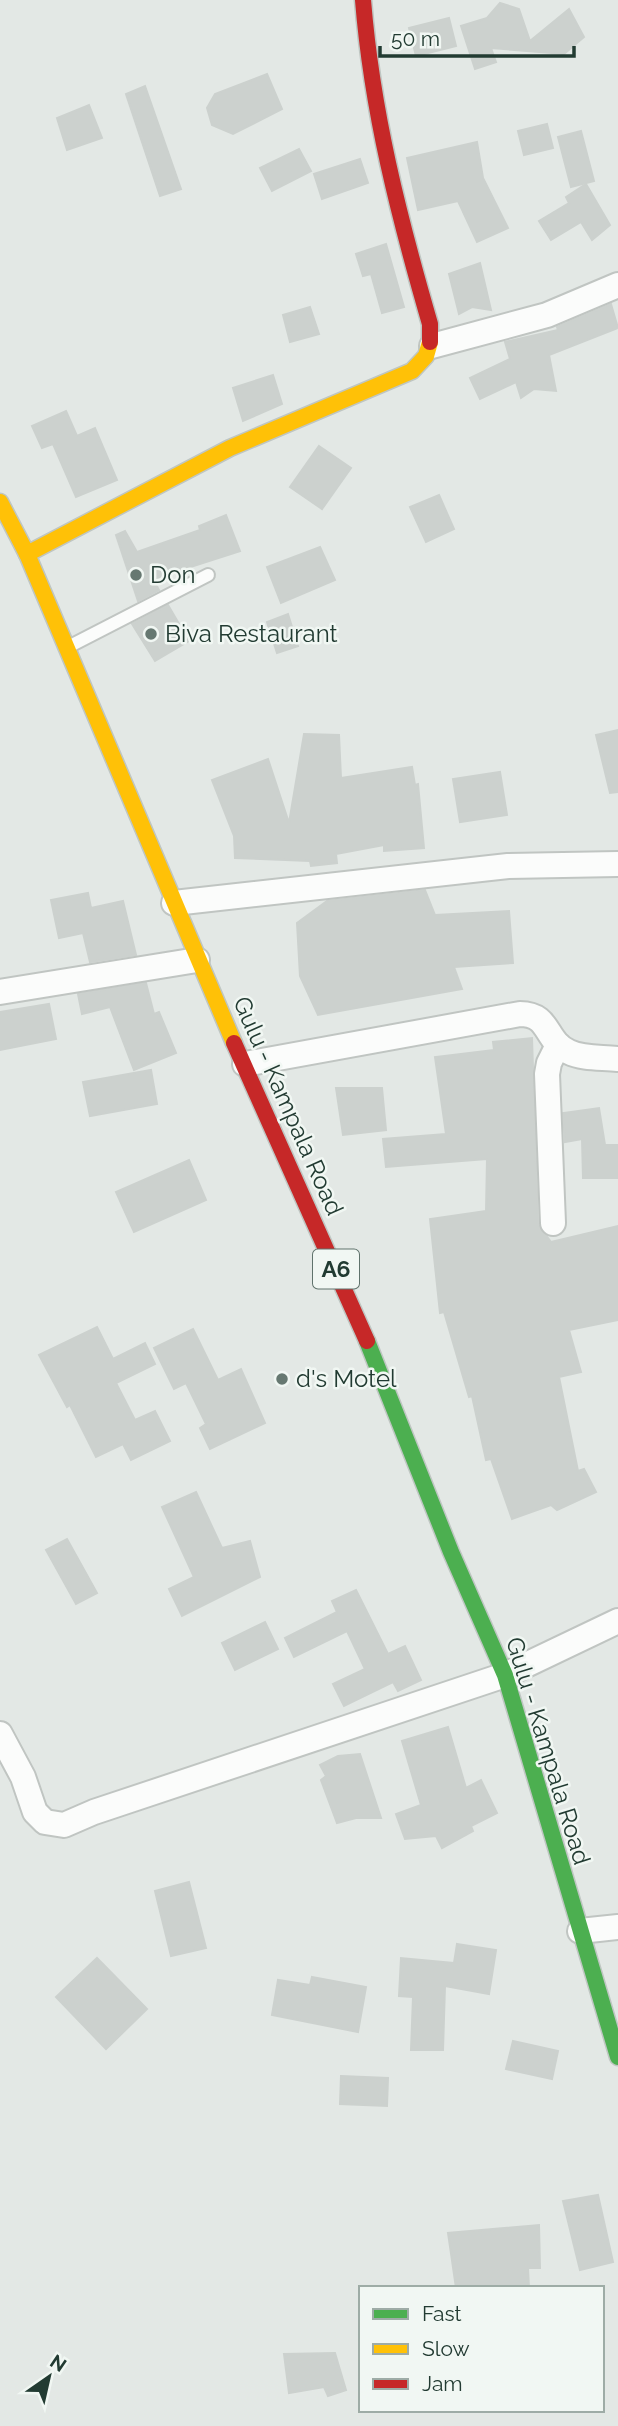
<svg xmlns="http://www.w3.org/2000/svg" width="618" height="2426" font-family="Raleway,sans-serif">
	<rect width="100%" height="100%" fill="#e3e8e5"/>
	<!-- building -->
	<g fill="#ccd1ce" stroke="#ccd1ce" stroke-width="2">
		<polygon points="500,3 519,9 530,41 569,9 584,37 564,54 491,48 496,62 475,69 461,26 487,18"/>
		<polygon points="449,18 456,46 416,56 409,28"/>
		<polygon points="267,74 282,109 233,134 212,125 207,108 215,94"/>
		<polygon points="145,86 181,189 160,196 126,94"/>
		<polygon points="89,105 102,138 67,150 57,118"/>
		<polygon points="547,124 553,148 524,155 518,131"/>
		<polygon points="581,131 594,181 571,187 558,137"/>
		<polygon points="477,142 483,178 508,228 477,242 458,201 418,210 407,158"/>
		<polygon points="299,149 311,171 272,191 260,168"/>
		<polygon points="360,159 368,183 322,199 314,174"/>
		<polygon points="586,184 610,225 592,240 581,222 551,240 539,221 569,203 566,197"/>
		<polygon points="386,244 404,307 382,313 371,274 363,276 356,254"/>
		<polygon points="480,263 491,310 472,307 459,314 449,274"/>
		<polygon points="611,304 618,328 549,355 556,391 534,389 521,398 516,382 480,399 470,378 510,359 505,342 558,330 557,327"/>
		<polygon points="310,307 319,334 290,342 283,315"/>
		<polygon points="273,375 282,404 243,421 233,388"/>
		<polygon points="66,411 77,436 95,428 117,480 76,497 53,444 42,448 32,426"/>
		<polygon points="319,446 351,468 322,509 290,487"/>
		<polygon points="439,495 454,529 426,542 410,507"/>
		<polygon points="226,515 240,551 153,579 159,590 138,601 116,535 125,531 137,552 200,530 199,526"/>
		<polygon points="320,547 335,580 281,603 267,567"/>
		<polygon points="168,605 189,641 155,661 132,624"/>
		<polygon points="288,614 298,646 277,653 267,622"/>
		<polygon points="618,730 618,792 610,793 596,735"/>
		<polygon points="304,734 339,735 341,778 412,767 415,785 418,784 424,848 384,851 384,845 336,854 337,863 311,866 310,861 235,858 234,836 212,780 268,759 289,823"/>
		<polygon points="500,772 507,815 460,822 453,779"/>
		<polygon points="425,890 435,915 509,911 513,963 454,967 462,989 318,1015 300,976 297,923 327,901"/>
		<polygon points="88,893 91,908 123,901 136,955 90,962 83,933 59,938 51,900"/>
		<polygon points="146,983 154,1014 159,1012 176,1053 134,1070 110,1007 82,1014 78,994"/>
		<polygon points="49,1004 56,1039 0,1050 0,1012"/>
		<polygon points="532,1038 538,1224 551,1242 618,1226 618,1320 569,1330 581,1372 559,1377 578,1471 584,1469 596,1492 557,1510 551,1505 512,1519 491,1459 486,1460 472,1396 469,1397 444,1312 440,1313 430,1219 486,1211 487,1159 386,1167 383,1139 446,1134 435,1057 494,1050 493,1042"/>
		<polygon points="151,1070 157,1104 90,1116 83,1082"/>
		<polygon points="336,1088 382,1088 386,1130 343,1135"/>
		<polygon points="599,1108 605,1145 618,1145 618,1178 583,1178 582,1139 565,1142 563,1113"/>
		<polygon points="189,1160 206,1200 134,1232 116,1192"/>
		<polygon points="97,1327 113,1359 145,1343 155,1364 116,1383 135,1420 155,1411 170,1441 131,1460 123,1444 96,1457 70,1405 67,1407 39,1355"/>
		<polygon points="193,1329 218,1380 241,1369 265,1423 210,1449 200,1428 206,1424 186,1383 174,1389 154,1348"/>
		<polygon points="196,1492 222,1548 250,1541 260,1577 182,1616 169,1589 194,1577 162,1507"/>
		<polygon points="67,1539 97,1593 76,1604 46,1550"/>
		<polygon points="356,1590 388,1654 405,1646 421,1680 398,1691 393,1682 344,1706 333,1684 365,1669 347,1631 294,1657 285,1638 337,1612 332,1601"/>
		<polygon points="265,1622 278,1649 235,1670 222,1643"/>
		<polygon points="448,1727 466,1788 481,1780 497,1813 471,1826 473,1831 442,1848 436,1836 405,1839 396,1814 421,1805 402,1741"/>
		<polygon points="360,1754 381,1818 356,1818 337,1823 321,1780 326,1776 320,1765 338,1756"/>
		<polygon points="189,1882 206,1948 171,1956 155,1891"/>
		<polygon points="457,1944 496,1950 489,1994 445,1986 443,2050 411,2050 413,1997 399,1996 401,1958 454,1963"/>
		<polygon points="97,1958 147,2009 106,2049 56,1997"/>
		<polygon points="312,1977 366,1987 358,2032 272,2015 278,1980 310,1985"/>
		<polygon points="513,2041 558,2051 552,2079 506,2069"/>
		<polygon points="341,2076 388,2078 387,2106 340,2104"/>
		<polygon points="598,2195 613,2262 580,2270 563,2201"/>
		<polygon points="539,2225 540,2268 528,2268 529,2288 456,2288 448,2233"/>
		<polygon points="335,2353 346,2390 328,2396 324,2387 289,2393 284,2354"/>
	</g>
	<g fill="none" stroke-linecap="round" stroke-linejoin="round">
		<defs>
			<polyline id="lane" points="70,646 208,575"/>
			<g id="street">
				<polyline points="432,346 547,315 618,285"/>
				<polyline points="174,903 508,866 618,864"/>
				<polyline points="0,992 197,960"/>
				<path d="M245,1064L520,1014C551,1014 544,1041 569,1052C583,1059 603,1057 618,1059"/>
				<polyline points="553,1223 547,1074 549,1063 558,1045"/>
				<polyline points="0,1734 23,1777 35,1812 45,1822 64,1825 94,1812 505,1675 618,1621"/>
				<polyline points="580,1931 618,1927"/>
			</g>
			<polyline id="fast" points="367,1341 451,1552 505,1675 618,2057"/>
			<g id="slow">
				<polyline points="0,502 27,554 234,1043"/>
				<polyline points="27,554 230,448 412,371 426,356 430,342"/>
			</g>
			<g id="jam">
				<path d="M363,0C372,112 399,217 430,324V342"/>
				<polyline points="234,1043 367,1341"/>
			</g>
		</defs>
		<!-- lane casing -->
		<use href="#lane" stroke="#c0c5c2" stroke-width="16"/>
		<!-- street casing -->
		<use href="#street" stroke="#c0c5c2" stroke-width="28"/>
		<!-- fast casing -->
		<use href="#fast" stroke="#bfc6c2" stroke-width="19"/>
		<!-- slow casing -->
		<use href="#slow" stroke="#bfc6c2" stroke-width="19"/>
		<!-- jam casing -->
		<use href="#jam" stroke="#bfc6c2" stroke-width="19"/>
		<!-- lane -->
		<use href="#lane" stroke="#fbfcfb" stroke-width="12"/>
		<!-- street -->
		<use href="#street" stroke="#fbfcfb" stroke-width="24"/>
		<!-- fast -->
		<use href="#fast" stroke="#4caf50" stroke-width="16"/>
		<!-- slow -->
		<use href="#slow" stroke="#ffc107" stroke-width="16"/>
		<!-- jam -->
		<use href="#jam" stroke="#c62828" stroke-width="16"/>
	</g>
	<!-- markers -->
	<g fill="#667871" stroke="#f1f7f3" stroke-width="2.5">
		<circle cx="136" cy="575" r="7"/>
		<circle cx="151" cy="634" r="7"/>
		<circle cx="282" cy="1379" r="7"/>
	</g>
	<g text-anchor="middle" stroke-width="5" stroke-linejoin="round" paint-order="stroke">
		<!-- shield labels -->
		<rect fill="#f1f7f3" stroke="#60736c" stroke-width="2" x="313" y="1249.5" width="46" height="39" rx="5"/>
		<g font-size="23" font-weight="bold" fill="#223b32">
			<text x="336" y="1277">A6</text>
		</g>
		<!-- poi labels -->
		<g font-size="24" fill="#223b32" stroke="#f1f7f3" text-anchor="start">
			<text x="150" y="583">Don</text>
			<text x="165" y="642">Biva Restaurant</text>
			<text x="296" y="1387">d's Motel</text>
		</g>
		<!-- street labels -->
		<g font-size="24" fill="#223b32" stroke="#f1f7f3">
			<text transform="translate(288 1106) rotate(66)" y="8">Gulu - Kampala Road</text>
			<text transform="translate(548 1751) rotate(73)" y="8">Gulu - Kampala Road</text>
		</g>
	</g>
	<!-- legend -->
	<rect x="359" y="2286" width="245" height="126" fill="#f1f7f3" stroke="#9eaca6" stroke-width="2"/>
	<rect x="373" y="2309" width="35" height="10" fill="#4caf50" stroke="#9eaca6" stroke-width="2"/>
	<text x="422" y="2321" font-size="21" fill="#223b32">Fast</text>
	<rect x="373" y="2344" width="35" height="10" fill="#ffc107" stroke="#9eaca6" stroke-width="2"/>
	<text x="422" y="2356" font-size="21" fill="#223b32">Slow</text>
	<rect x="373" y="2379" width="35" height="10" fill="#c62828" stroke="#9eaca6" stroke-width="2"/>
	<text x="422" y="2391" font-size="21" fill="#223b32">Jam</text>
	<!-- north arrow -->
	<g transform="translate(49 2377) rotate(34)" stroke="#f1f7f3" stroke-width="5" paint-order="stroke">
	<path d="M0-5L12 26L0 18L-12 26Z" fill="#223b32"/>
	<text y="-10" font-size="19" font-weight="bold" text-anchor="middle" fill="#223b32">N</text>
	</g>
	<!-- scale -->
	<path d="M380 46v10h194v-10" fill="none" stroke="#223b32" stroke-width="3.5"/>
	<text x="391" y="46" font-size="21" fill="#223b32" stroke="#f1f7f3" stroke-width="5" paint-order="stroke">50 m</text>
</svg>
